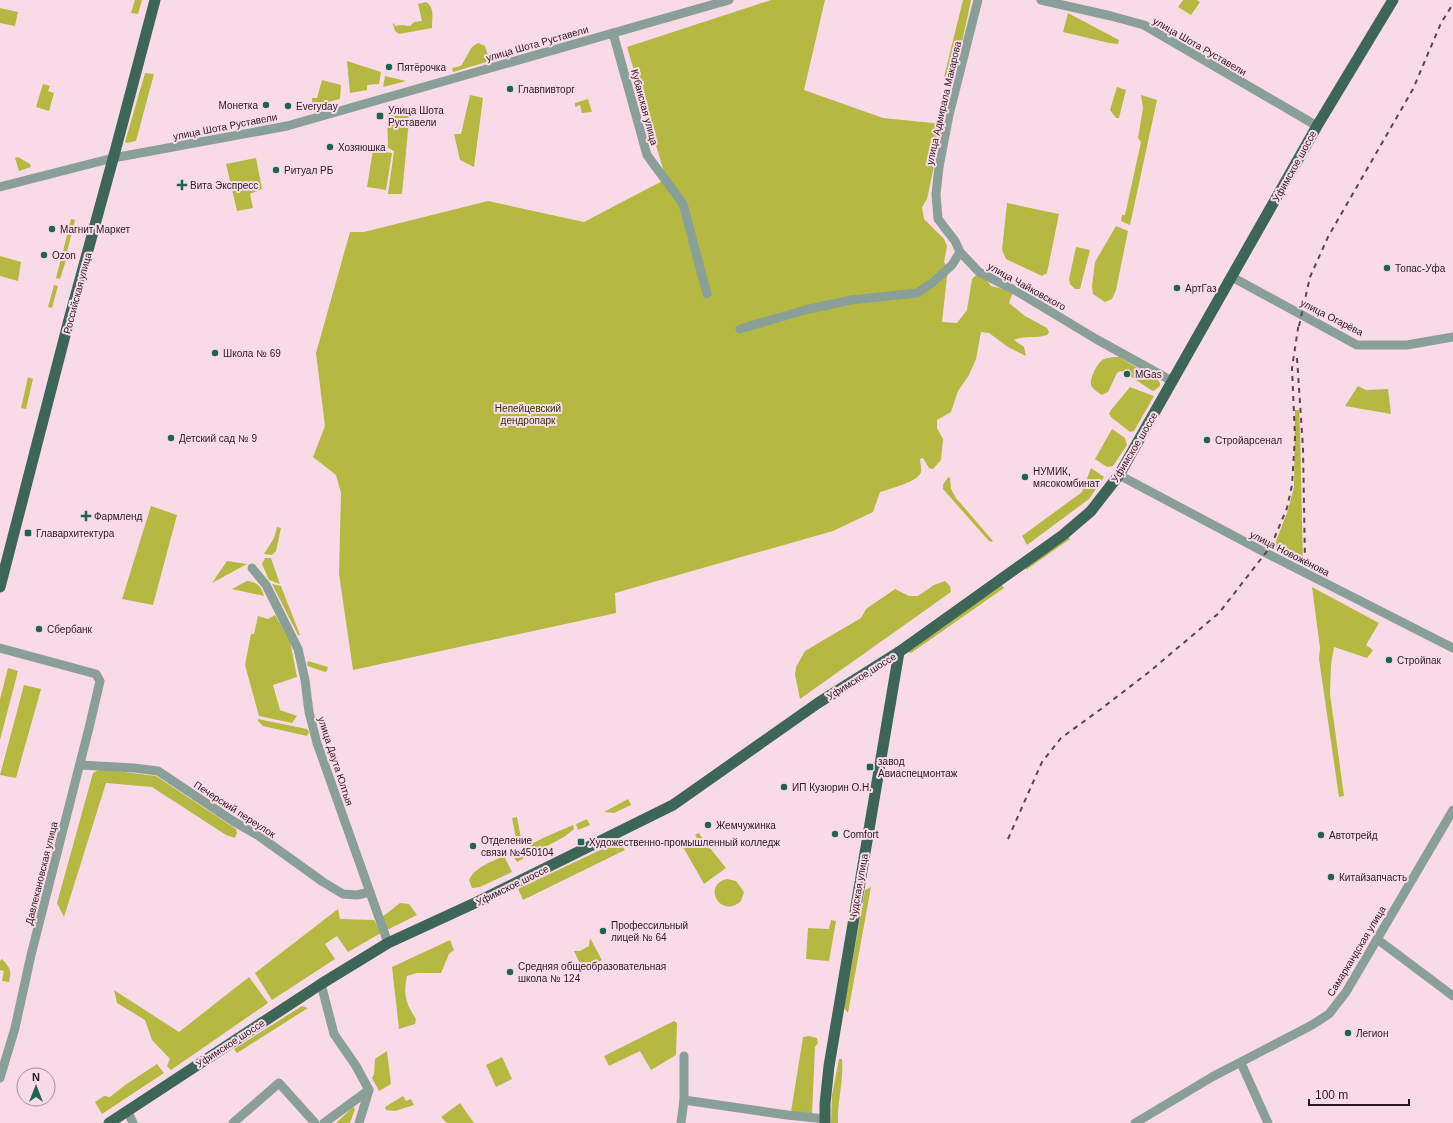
<svg xmlns="http://www.w3.org/2000/svg" width="1453" height="1123" font-family="Helvetica,sans-serif">
	<rect width="100%" height="100%" fill="#f9dbe8"/>
	<!-- green -->
	<g fill="#b6b941">
		<polygon points="135,0 142,0 138,14 131,13"/>
		<path d="M771,0H825L804,90L883,118L943,124L927,199L922,207L924,219L944,239L947,246L944,262L948,268L942,322L957,323L967,310L972,279L975,276H983L991,286L1011,291L1012,295L1009,303L1025,316L1047,328L1049,332L1047,335C1036,339 1025,335 1014,340L1024,347L1026,356L1008,347L989,333L981,332L976,359L969,375L958,391L951,412L937,420V428L943,439L941,460L933,469L929,468L923,458L920,459C920,463 922,468 921,472C918,482 889,489 880,492L873,512L833,531L615,593L616,613L353,670L339,574L341,493L336,475L313,457L325,426L316,353L350,232H364L488,201L584,222L666,179L627,47Z"/>
		<polygon points="963,0 971,0 954,81 944,77"/>
		<polygon points="1183,0 1197,0 1200,2 1191,15 1178,7"/>
		<path d="M426,2C435,7 432,19 432,28L399,34L395,31L393,24L394,23L395,26L402,25L410,26L414,22L422,21L418,4Z"/>
		<polygon points="0,8 18,12 15,26 0,23"/>
		<polygon points="1068,13 1119,40 1118,44 1109,43 1063,32"/>
		<polygon points="1196,42 1214,53 1212,57 1194,45"/>
		<polygon points="478,43 485,46 490,61 453,72 452,68 461,66 472,47"/>
		<polygon points="347,61 381,72 379,84 367,85 367,90 350,93"/>
		<polygon points="145,73 154,74 136,141 127,143 125,142"/>
		<polygon points="385,76 406,81 383,87"/>
		<polygon points="322,80 341,85 340,99 312,106 312,98 317,98"/>
		<polygon points="43,84 50,86 48,91 54,93 49,111 36,107"/>
		<polygon points="1117,87 1126,90 1119,118 1116,118 1110,110"/>
		<polygon points="470,95 483,98 474,167 460,160 454,134 461,134"/>
		<polygon points="1141,95 1157,100 1130,225 1121,221 1122,215 1125,215 1141,142 1138,138 1143,108"/>
		<polygon points="588,99 592,112 582,113 580,105 575,107 575,103"/>
		<polygon points="410,110 402,194 388,194 394,151 388,148 387,115"/>
		<polygon points="373,150 392,153 386,190 367,187"/>
		<polygon points="18,157 30,164 31,167 19,171 15,158"/>
		<polygon points="256,158 262,189 250,194 253,208 237,211 226,164"/>
		<polygon points="1007,203 1059,214 1047,273 1042,276 1006,259 1002,250"/>
		<polygon points="71,219 75,220 66,256 62,255"/>
		<polygon points="1116,226 1128,231 1116,290 1112,299 1105,302 1093,294 1092,286 1095,262"/>
		<polygon points="1076,247 1090,250 1080,289 1075,289 1070,284 1069,279"/>
		<polygon points="0,256 21,262 18,281 0,276"/>
		<polygon points="61,259 66,260 60,279 56,278"/>
		<polygon points="54,285 58,286 52,308 48,307"/>
		<path d="M1113,357H1119L1158,380L1160,383V386L1154,391L1151,390L1124,372L1120,371L1117,373L1108,392L1102,395C1099,393 1094,390 1092,387C1088,381 1096,366 1101,361C1104,358 1109,358 1113,357Z"/>
		<polygon points="28,377 33,379 26,409 21,408"/>
		<polygon points="1358,386 1366,390 1388,389 1391,414 1345,406"/>
		<polygon points="1130,387 1154,396 1134,431 1130,432 1111,417 1109,414 1111,410"/>
		<polygon points="1295,410 1299,410 1300,429 1303,564 1273,549 1288,510 1294,487"/>
		<polygon points="1112,429 1125,438 1127,445 1113,466 1107,467 1095,459"/>
		<polygon points="1091,468 1104,477 1089,499 1027,545 1022,536 1082,492"/>
		<polygon points="948,477 950,478 951,489 956,498 993,541 991,542 988,540 943,489 943,485"/>
		<polygon points="151,506 177,515 153,605 122,599"/>
		<polygon points="277,527 281,528 276,551 272,555 264,554 274,538"/>
		<polygon points="1068,536 1070,539 1026,570 1026,565"/>
		<polygon points="265,558 271,558 280,584 269,580 262,564"/>
		<polygon points="227,561 247,564 212,583"/>
		<path d="M247,581C257,582 261,586 264,596L232,589Z"/>
		<polygon points="945,581 950,586 951,592 800,699 795,675 796,667 805,651 861,618 866,609 895,589 909,596 918,596 934,585"/>
		<polygon points="272,584 281,586 300,635 298,635"/>
		<polygon points="1001,584 1004,588 911,653 908,652"/>
		<polygon points="1312,587 1379,623 1366,645 1373,650 1367,658 1334,647 1331,665 1330,694 1344,796 1339,797 1319,659 1320,648"/>
		<polygon points="275,615 290,641 297,677 273,685 280,710 297,716 292,723 259,716 245,665 251,634 254,634 258,616 268,619"/>
		<polygon points="308,661 328,667 327,671 325,672 308,666 307,664"/>
		<polygon points="8,668 18,671 0,740 0,699"/>
		<polygon points="24,685 41,689 16,778 0,775"/>
		<polygon points="258,719 307,729 309,732 307,736 263,726 258,721"/>
		<polygon points="100,769 156,776 236,829 237,833 235,838 226,835 152,787 106,783 64,917 57,903 93,773"/>
		<polygon points="628,799 631,805 614,813 604,812"/>
		<polygon points="517,817 522,843 517,844 512,818"/>
		<polygon points="587,819 590,825 578,830 576,824"/>
		<polygon points="573,825 574,829 564,837 517,862 512,854 543,838"/>
		<polygon points="699,833 709,849 710,848 726,868 704,884 683,847 697,838 695,835"/>
		<polygon points="617,842 620,843 625,850 523,900 518,889"/>
		<path d="M504,856L512,872L480,887L472,888L469,880C475,867 491,862 504,856Z"/>
		<path d="M727,879L736,881L744,892L741,901C721,920 701,885 727,879Z"/>
		<polygon points="871,887 848,1013 844,1008 865,890"/>
		<polygon points="400,903 409,904 417,915 387,930 382,917"/>
		<polygon points="338,909 340,919 374,920 381,933 348,952 337,936 325,944 335,959 272,1000 255,973"/>
		<polygon points="831,920 836,921 829,961 806,959 808,928 829,929"/>
		<polygon points="590,938 602,960 583,970 574,951 580,951 589,946"/>
		<path d="M450,940L454,950L449,954L441,973H417L407,976C403,996 406,1003 416,1019L415,1024L399,1029L392,967Z"/>
		<path d="M2,959C10,968 12,970 9,982L2,981L4,971L0,970V961Z"/>
		<polygon points="249,977 268,1003 171,1070 167,1066 170,1059 152,1040 145,1020 117,1003 114,990 179,1032"/>
		<polygon points="302,1006 308,1008 237,1053 234,1049"/>
		<polygon points="674,1021 677,1023 676,1055 651,1070 640,1051 609,1066 604,1056"/>
		<polygon points="809,1036 817,1038 818,1043 815,1047 812,1114 791,1112 803,1037"/>
		<polygon points="387,1051 391,1084 379,1091 372,1078 374,1074 375,1059"/>
		<polygon points="502,1057 512,1079 496,1087 486,1065"/>
		<path d="M839,1059H842C844,1080 837,1102 838,1123H831L832,1095Z"/>
		<polygon points="157,1064 164,1073 102,1114 95,1102 104,1096 110,1097 125,1085"/>
		<polygon points="403,1096 406,1101 411,1099 414,1105 395,1111 386,1110 385,1107"/>
		<polygon points="460,1103 474,1123 447,1123 441,1117"/>
		<polygon points="353,1107 355,1109 350,1123 336,1123"/>
	</g>
	<g fill="none" stroke-linecap="round" stroke-linejoin="round">
		<!-- minor -->
		<g stroke="#8a9f97" stroke-width="9">
			<polyline points="978,0 949,115 939,167 936,194 938,219 955,241 960,252 979,272 1018,292 1096,339 1172,381"/>
			<polyline points="1041,0 1111,16 1144,25 1317,126"/>
			<polyline points="613,33 647,155 683,204 707,294"/>
			<polyline points="0,187 113,158 287,126 729,0"/>
			<polyline points="1232,277 1357,345 1407,345 1453,337"/>
			<polyline points="740,329 805,310 851,300 917,293 932,283 952,265 960,252"/>
			<polyline points="1119,475 1266,553 1453,648"/>
			<polyline points="252,568 266,585 298,649 305,680 309,712 317,743 388,943"/>
			<polyline points="0,648 96,674 100,681 89,728 31,955 15,1028 0,1078"/>
			<polyline points="80,765 134,768 158,771 233,821 259,836 323,882 343,894 357,895 370,892"/>
			<polyline points="1377,939 1453,996"/>
			<polyline points="321,984 334,1034 356,1066 369,1090 359,1123"/>
			<polyline points="1241,1063 1268,1123"/>
			<polyline points="684,1100 787,1115 825,1119"/>
			<polyline points="127,1110 133,1123"/>
			<polyline points="233,1123 279,1083 315,1123"/>
			<polyline points="324,1123 369,1090"/>
			<polyline points="681,1123 684,1100 684,1056"/>
			<polyline points="1135,1123 1212,1077 1312,1025 1329,1014 1346,992 1453,810"/>
		</g>
		<!-- major -->
		<g stroke="#3d6658" stroke-width="11">
			<polyline points="0,587 70,316 116,148 155,0"/>
			<polyline points="109,1123 321,984 388,943 477,902 673,805 818,703 899,652 1063,535 1091,511 1119,475 1317,126 1393,0"/>
			<polyline points="825,1123 825,1104 829,1066 899,652"/>
		</g>
		<!-- rail -->
		<g stroke="#5a464f" stroke-width="2" stroke-dasharray="5 5" stroke-linecap="butt">
			<polyline points="1299,326 1310,277 1328,237 1413,89 1441,23 1453,4"/>
			<polyline points="1297,358 1303,448 1305,562"/>
			<polyline points="1008,839 1042,762 1061,738 1101,709 1149,672 1219,613 1271,546 1287,508 1292,485 1295,437 1292,368 1299,322"/>
		</g>
	</g>
	<!-- markers -->
	<g fill="#226250" stroke="#f9dbe8" stroke-width="1.5">
		<circle cx="389" cy="67" r="4"/>
		<circle cx="510" cy="89" r="4"/>
		<circle cx="266" cy="105" r="4"/>
		<circle cx="288" cy="106" r="4"/>
		<rect x="376" y="112" width="8" height="8" rx="2"/>
		<circle cx="330" cy="147" r="4"/>
		<circle cx="276" cy="170" r="4"/>
		<path d="M180 179h4v4h4v4h-4v4h-4v-4h-4v-4h4z"/>
		<circle cx="52" cy="229" r="4"/>
		<circle cx="44" cy="255" r="4"/>
		<circle cx="1387" cy="268" r="4"/>
		<circle cx="1177" cy="288" r="4"/>
		<circle cx="215" cy="353" r="4"/>
		<circle cx="1127" cy="374" r="4"/>
		<circle cx="171" cy="438" r="4"/>
		<circle cx="1207" cy="440" r="4"/>
		<circle cx="1025" cy="477" r="4"/>
		<path d="M84 510h4v4h4v4h-4v4h-4v-4h-4v-4h4z"/>
		<rect x="24" y="529" width="8" height="8" rx="2"/>
		<circle cx="39" cy="629" r="4"/>
		<circle cx="1389" cy="660" r="4"/>
		<rect x="866" y="763" width="8" height="8" rx="2"/>
		<circle cx="784" cy="787" r="4"/>
		<circle cx="708" cy="825" r="4"/>
		<circle cx="835" cy="834" r="4"/>
		<circle cx="1321" cy="835" r="4"/>
		<rect x="577" y="838" width="8" height="8" rx="2"/>
		<circle cx="473" cy="846" r="4"/>
		<circle cx="1331" cy="877" r="4"/>
		<circle cx="603" cy="931" r="4"/>
		<circle cx="510" cy="972" r="4"/>
		<circle cx="1348" cy="1033" r="4"/>
	</g>
	<g text-anchor="middle" stroke-width="4" stroke-linejoin="round" paint-order="stroke">
		<!-- street labels -->
		<g font-size="10" fill="#2a1921" stroke="#f9dbe8">
			<text transform="translate(537 43) rotate(-16)" y="4">улица Шота Руставели</text>
			<text transform="translate(1200 46) rotate(30)" y="4">улица Шота Руставели</text>
			<text transform="translate(943 103) rotate(-77)" y="4">улица Адмирала Макарова</text>
			<text transform="translate(645 107) rotate(75)" y="4">Кубанская улица</text>
			<text transform="translate(225 126) rotate(-11)" y="4">улица Шота Руставели</text>
			<text transform="translate(1294 166) rotate(-61)" y="4">Уфимское шоссе</text>
			<text transform="translate(1027 286) rotate(29)" y="4">улица Чайковского</text>
			<text transform="translate(77 293) rotate(-75)" y="4">Российская улица</text>
			<text transform="translate(1332 317) rotate(27)" y="4">улица Огарёва</text>
			<text transform="translate(1134 447) rotate(-59)" y="4">Уфимское шоссе</text>
			<text transform="translate(1290 553) rotate(27)" y="4">улица Новожёнова</text>
			<text transform="translate(861 676) rotate(-32)" y="4">Уфимское шоссе</text>
			<text transform="translate(336 761) rotate(72)" y="4">улица Даута Юлтыя</text>
			<text transform="translate(235 809) rotate(33)" y="4">Печерский переулок</text>
			<text transform="translate(41 873) rotate(-76)" y="4">Давлекановская улица</text>
			<text transform="translate(512 885) rotate(-26)" y="4">Уфимское шоссе</text>
			<text transform="translate(858 887) rotate(-80)" y="4">Чудская улица</text>
			<text transform="translate(1356 951) rotate(-59)" y="4">Самаркандская улица</text>
			<text transform="translate(230 1043) rotate(-33)" y="4">Уфимское шоссе</text>
		</g>
		<!-- poi labels -->
		<g font-size="10" fill="#2a1921" stroke="#f9dbe8" text-anchor="start">
			<text x="397" y="71">Пятёрочка</text>
			<text x="518" y="93">Главпивторг</text>
			<text x="258" y="109" text-anchor="end">Монетка</text>
			<text x="296" y="110">Everyday</text>
			<text x="388" y="114">Улица Шота<tspan x="388" dy="12">Руставели</tspan></text>
			<text x="338" y="151">Хозяюшка</text>
			<text x="284" y="174">Ритуал РБ</text>
			<text x="190" y="189">Вита Экспресс</text>
			<text x="60" y="233">Магнит Маркет</text>
			<text x="52" y="259">Ozon</text>
			<text x="1395" y="272">Топас-Уфа</text>
			<text x="1185" y="292">АртГаз</text>
			<text x="223" y="357">Школа № 69</text>
			<text x="1135" y="378">MGas</text>
			<text x="179" y="442">Детский сад № 9</text>
			<text x="1215" y="444">Стройарсенал</text>
			<text x="1033" y="475">НУМИК,<tspan x="1033" dy="12">мясокомбинат</tspan></text>
			<text x="94" y="520">Фармленд</text>
			<text x="36" y="537">Главархитектура</text>
			<text x="47" y="633">Сбербанк</text>
			<text x="1397" y="664">Стройпак</text>
			<text x="878" y="765">завод<tspan x="878" dy="12">Авиаспецмонтаж</tspan></text>
			<text x="792" y="791">ИП Кузюрин О.Н.</text>
			<text x="716" y="829">Жемчужинка</text>
			<text x="843" y="838">Comfort</text>
			<text x="1329" y="839">Автотрейд</text>
			<text x="481" y="844">Отделение<tspan x="481" dy="12">связи №450104</tspan></text>
			<text x="589" y="846">Художественно-промышленный колледж</text>
			<text x="1339" y="881">Китайзапчасть</text>
			<text x="611" y="929">Профессильный<tspan x="611" dy="12">лицей № 64</tspan></text>
			<text x="518" y="970">Средняя общеобразовательная<tspan x="518" dy="12">школа № 124</tspan></text>
			<text x="1356" y="1037">Легион</text>
		</g>
		<!-- park labels -->
		<g font-size="10" fill="#353602" stroke="#f9dbe8">
			<text x="528" y="412">Непейцевский<tspan x="528" dy="12">дендропарк</tspan></text>
		</g>
	</g>
	<!-- north arrow -->
	<g transform="translate(36 1087)"><circle r="19" fill="#f9dbe8" stroke="#a68d98"/>
	<path d="M0-3L7 15L0 10L-7 15Z" fill="#226250"/>
	<text y="-6" font-size="11" font-weight="bold" text-anchor="middle" fill="#2a1921">N</text>
	</g>
	<!-- scale -->
	<path d="M1309 1099v6h100v-6" fill="none" stroke="#2a1921" stroke-width="2"/>
	<text x="1315" y="1099" font-size="12" fill="#2a1921" stroke="#f9dbe8" stroke-width="3" paint-order="stroke">100 m</text>
</svg>
